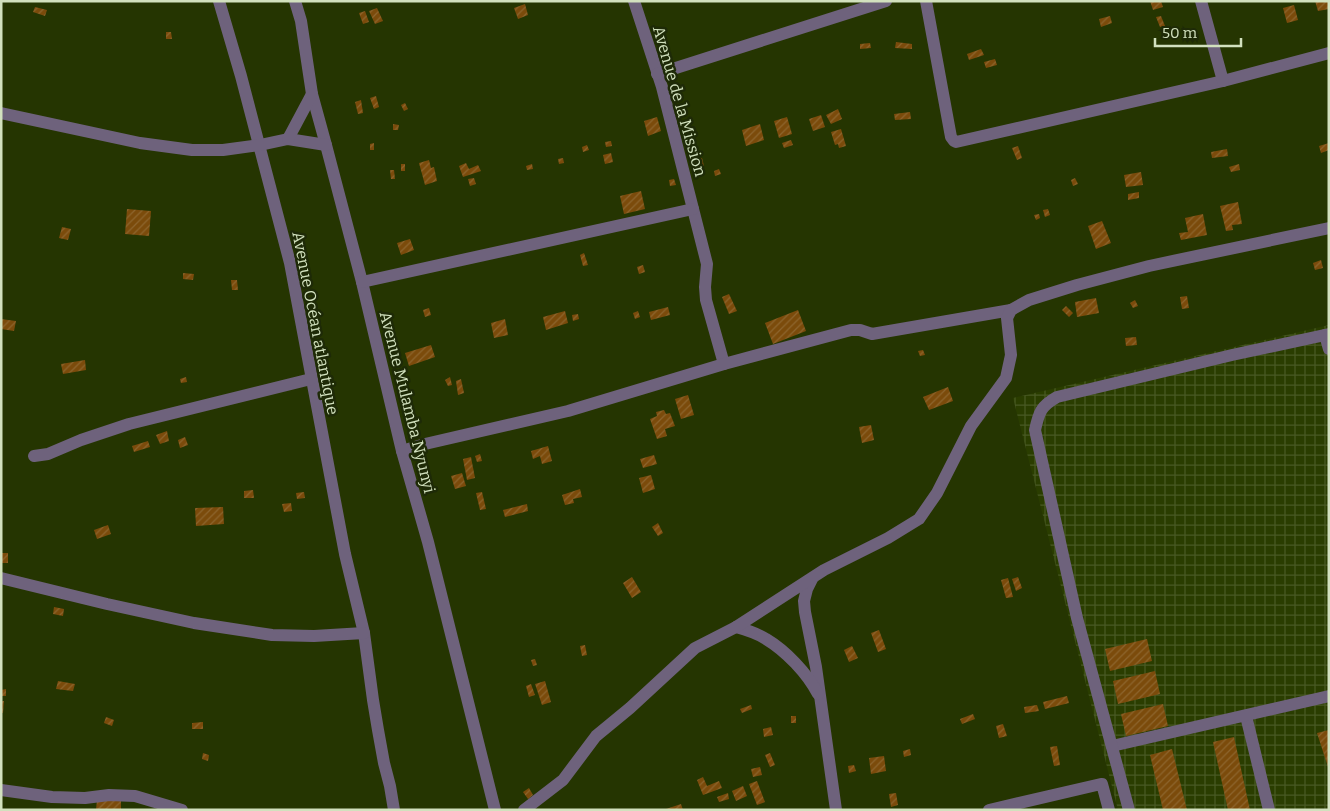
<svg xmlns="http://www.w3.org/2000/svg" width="1330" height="811" font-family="Bitter,serif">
	<defs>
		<pattern id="industrial-grid" width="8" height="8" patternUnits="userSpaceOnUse" patternTransform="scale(1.25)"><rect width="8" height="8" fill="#2a3d00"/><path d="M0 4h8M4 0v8" fill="none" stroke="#485923"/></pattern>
		<pattern id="building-hatch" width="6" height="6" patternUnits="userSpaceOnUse" patternTransform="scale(1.25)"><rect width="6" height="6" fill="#7b4b0b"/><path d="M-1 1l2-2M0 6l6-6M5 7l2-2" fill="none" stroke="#8d652d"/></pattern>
	</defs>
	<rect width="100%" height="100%" fill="#253501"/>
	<!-- industrial -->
	<polygon fill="url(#industrial-grid)" points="1329,325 1329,810 1118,810 1013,398"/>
	<!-- building -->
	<g fill="url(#building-hatch)">
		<polygon points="1150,1 1161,1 1163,7 1153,10"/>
		<polygon points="1315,1 1329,1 1329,9 1318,11"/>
		<polygon points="525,4 528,15 518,19 514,8"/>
		<polygon points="1294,5 1298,20 1287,23 1283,8"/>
		<polygon points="35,7 47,10 45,16 33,12"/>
		<polygon points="377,8 383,21 375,24 369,11"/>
		<polygon points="365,11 369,22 363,24 359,13"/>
		<polygon points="1110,16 1112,23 1101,27 1099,19"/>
		<polygon points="1161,16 1165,26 1160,27 1156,17"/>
		<polygon points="166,32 171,32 172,39 166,39"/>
		<polygon points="896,42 912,44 912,49 895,48"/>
		<polygon points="870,43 871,48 860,49 860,44"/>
		<polygon points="981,49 984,55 969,60 967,54"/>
		<polygon points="667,53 671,64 664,66 660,55"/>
		<polygon points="995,59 997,65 986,68 984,62"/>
		<polygon points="376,96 379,107 374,109 370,98"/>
		<polygon points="361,100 363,113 358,114 355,102"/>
		<polygon points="405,103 408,109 404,111 401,105"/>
		<polygon points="838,109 842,119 831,124 826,115"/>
		<polygon points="910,112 911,119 895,120 894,114"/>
		<polygon points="821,115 825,127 813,131 809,119"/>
		<polygon points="657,117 661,131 648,136 644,121"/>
		<polygon points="787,117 792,134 779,138 774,121"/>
		<polygon points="393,124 399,125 398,130 393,130"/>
		<polygon points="760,124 764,140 746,146 742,130"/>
		<polygon points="841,129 846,146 839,148 838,144 835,145 831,132"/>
		<polygon points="791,140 793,145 784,148 782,143"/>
		<polygon points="611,141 612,146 606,147 605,142"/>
		<polygon points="374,143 374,150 370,150 370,144"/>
		<polygon points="1329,143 1329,150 1321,153 1319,146"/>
		<polygon points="587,145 589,150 583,152 582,147"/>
		<polygon points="1018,146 1022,158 1017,160 1012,148"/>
		<polygon points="1227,149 1228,156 1212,158 1211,152"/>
		<polygon points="611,153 613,162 605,164 603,155"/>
		<polygon points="563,158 564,163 559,164 558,159"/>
		<polygon points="702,158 704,166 694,169 692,161"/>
		<polygon points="429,160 431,168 434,167 437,181 425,185 419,163"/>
		<polygon points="466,163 469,169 478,165 481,171 463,177 459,166"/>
		<rect x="401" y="164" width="4" height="7"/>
		<polygon points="532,164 533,169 527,170 526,166"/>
		<polygon points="1239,164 1240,170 1231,172 1229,167"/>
		<polygon points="719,169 721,174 715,176 714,171"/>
		<polygon points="390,170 394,170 395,179 391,179"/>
		<polygon points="1141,172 1143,185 1126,187 1124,175"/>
		<polygon points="474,178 476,184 470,186 468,179"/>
		<polygon points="1075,178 1078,184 1073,186 1071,180"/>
		<polygon points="674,179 676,185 670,186 669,180"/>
		<polygon points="641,191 645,209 624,214 620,196"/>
		<polygon points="1139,192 1139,198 1128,200 1128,194"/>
		<polygon points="1238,202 1242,224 1232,225 1233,230 1226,231 1220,206"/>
		<polygon points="127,209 151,211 149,236 125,234"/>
		<polygon points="1048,209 1050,215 1045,217 1043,210"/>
		<polygon points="1039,214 1040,218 1036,220 1034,215"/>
		<polygon points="1203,214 1207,235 1181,240 1179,233 1188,232 1185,218"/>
		<polygon points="1102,221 1111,243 1096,249 1088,226"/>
		<polygon points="62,227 71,229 68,240 59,238"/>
		<polygon points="410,239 414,250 401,255 397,243"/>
		<polygon points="584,253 588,265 583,266 580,255"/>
		<polygon points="1321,260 1323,268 1315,270 1313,263"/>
		<polygon points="643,265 645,272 639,274 637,267"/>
		<polygon points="183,273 194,274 193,280 183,279"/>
		<polygon points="231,280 237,280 238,290 232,290"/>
		<polygon points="729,294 737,311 729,314 722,297"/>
		<polygon points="1187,296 1189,308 1182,309 1180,297"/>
		<polygon points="1096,298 1099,313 1077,317 1075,302"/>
		<polygon points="1135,300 1138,306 1133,308 1130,303"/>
		<polygon points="1066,306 1073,313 1069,317 1062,310"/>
		<polygon points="668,307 670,315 651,320 649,312"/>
		<polygon points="429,308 431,315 425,317 423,310"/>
		<polygon points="798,310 806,331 773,344 765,323"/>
		<polygon points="565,311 568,323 546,330 543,317"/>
		<polygon points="638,311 640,317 635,319 633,313"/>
		<polygon points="578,314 579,319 573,321 572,315"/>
		<polygon points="1,319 16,321 14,331 1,329"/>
		<polygon points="505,319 508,335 494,338 491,323"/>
		<polygon points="1136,337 1137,345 1126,346 1125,338"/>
		<polygon points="431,345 435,357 409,366 405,353"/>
		<polygon points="923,350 925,355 920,356 918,351"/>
		<polygon points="85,360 86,370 63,374 61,364"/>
		<polygon points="186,377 187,382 181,383 180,379"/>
		<polygon points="450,377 452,385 448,386 445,380"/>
		<polygon points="461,379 464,393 458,395 456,381"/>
		<polygon points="948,387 953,401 929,410 923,397"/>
		<polygon points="688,395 694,415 681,419 675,399"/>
		<polygon points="664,410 666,414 670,413 675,426 665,429 667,436 657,439 650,419 657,416 656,412"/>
		<polygon points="871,425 874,440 862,443 859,427"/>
		<polygon points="167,431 169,441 160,444 156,435"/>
		<polygon points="185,437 188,445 180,448 178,440"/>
		<polygon points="148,441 150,447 134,452 132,446"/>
		<polygon points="548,446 552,461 542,464 540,456 533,459 531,451"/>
		<polygon points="480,454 482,461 477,462 475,456"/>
		<polygon points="654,455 657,464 643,468 640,459"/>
		<polygon points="471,457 475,478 467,480 463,459"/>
		<polygon points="462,473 466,486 455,489 451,476"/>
		<polygon points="651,475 655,489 643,493 639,478"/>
		<polygon points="580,489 582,497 573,499 574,503 565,505 562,495"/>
		<polygon points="253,490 254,498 244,498 244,491"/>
		<polygon points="304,492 305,498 297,499 296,493"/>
		<polygon points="482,492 486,509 480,510 476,493"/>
		<polygon points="291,503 292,511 284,512 282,504"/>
		<polygon points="527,504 528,511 505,517 503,510"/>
		<polygon points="223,507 224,524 196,526 195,508"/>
		<polygon points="658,523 663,533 658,536 652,527"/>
		<polygon points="108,525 111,534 97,539 94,530"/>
		<rect x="1" y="553" width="7" height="10"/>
		<polygon points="632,577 641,592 632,598 623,583"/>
		<polygon points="1018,577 1022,588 1016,591 1012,579"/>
		<polygon points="1008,578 1013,597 1006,598 1001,580"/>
		<polygon points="54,607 64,609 63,616 53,614"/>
		<polygon points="879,630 886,649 878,652 871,633"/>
		<polygon points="1147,639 1152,661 1110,671 1105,649"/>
		<polygon points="585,645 587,655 582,656 580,646"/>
		<polygon points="852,646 858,658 849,662 844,650"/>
		<polygon points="535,659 537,665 533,666 531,660"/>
		<polygon points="1155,671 1160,694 1118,704 1113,681"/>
		<polygon points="58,681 75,684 73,691 56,689"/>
		<polygon points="545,681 551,702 542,705 535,684"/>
		<polygon points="531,684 535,695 529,697 526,686"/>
		<polygon points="6,689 6,696 1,696 1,690"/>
		<polygon points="1067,696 1069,703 1045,709 1043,702"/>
		<polygon points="1,701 4,701 3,713 1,713"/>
		<polygon points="1163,704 1168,726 1126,736 1121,714"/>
		<polygon points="751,705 752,709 742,713 740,709"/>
		<polygon points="1037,705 1039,711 1025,713 1024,707"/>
		<polygon points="973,714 975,719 962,724 960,719"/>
		<rect x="791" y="716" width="5" height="7"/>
		<polygon points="106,717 114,720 112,726 104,723"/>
		<polygon points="203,722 203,729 192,729 192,723"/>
		<polygon points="1003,724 1007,736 999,738 996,726"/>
		<polygon points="771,727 773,735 764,737 763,729"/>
		<polygon points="1329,730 1329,767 1328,767 1317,733"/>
		<polygon points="1234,737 1250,810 1228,810 1213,742"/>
		<polygon points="1057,746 1060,765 1054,766 1050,747"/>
		<polygon points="910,749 911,755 904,757 903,751"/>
		<polygon points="1172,749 1187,810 1163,810 1150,755"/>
		<polygon points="203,753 209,755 208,761 202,759"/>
		<polygon points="770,753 775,765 770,767 765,755"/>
		<polygon points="884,756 886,771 871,774 869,758"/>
		<polygon points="854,765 856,771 849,773 848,766"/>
		<polygon points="760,767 762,775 753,777 751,769"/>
		<polygon points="703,777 707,786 719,781 722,788 703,795 697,780"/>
		<polygon points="757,781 765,802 757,805 749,784"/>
		<polygon points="743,786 747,796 736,801 732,791"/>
		<polygon points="529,788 533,795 528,799 523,792"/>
		<polygon points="728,793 729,799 719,802 717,797"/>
		<polygon points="896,793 898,805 891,807 889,794"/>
		<polygon points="97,800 121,801 121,810 96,810"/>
		<polygon points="681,804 683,810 666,810 666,809"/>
	</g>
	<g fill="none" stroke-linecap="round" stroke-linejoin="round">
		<!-- minor -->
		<g stroke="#6e627c" stroke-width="12">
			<polyline points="219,1 241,76 290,263 345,554 364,633 373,700 378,730 384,763 390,786 394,810"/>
			<polyline points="295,1 301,21 312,94 326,145 362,282 402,451 428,542 495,810"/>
			<polyline points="634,1 662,87 707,264 705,287 706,300 724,364"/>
			<polyline points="926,1 951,137 954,141 956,142 1223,81 1329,53"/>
			<polyline points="1201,1 1223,81"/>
			<polyline points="657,74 886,1"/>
			<polyline points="1,113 140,143 192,150 223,150 260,145 288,139 326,145"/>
			<polyline points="288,139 312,94"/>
			<polyline points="362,282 693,209"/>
			<polyline points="1325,335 1329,349"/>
			<polyline points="402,451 425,444 568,411 724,364 851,330 860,330 872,334 1011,310"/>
			<polyline points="34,456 48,454 81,440 129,424 311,379"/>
			<polyline points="1,578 107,604 194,623 272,635 314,636 364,633"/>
			<polyline points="812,579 807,589 804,601 805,612 816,667 836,810"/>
			<path d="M736,627C747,630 757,633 766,639C786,651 807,673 818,694"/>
			<polyline points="1246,716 1269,810"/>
			<polyline points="1112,746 1329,696"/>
			<polyline points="1,790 52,797 85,798 109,795 135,796 182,810"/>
			<polyline points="524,810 563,780 596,736 630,708 695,648 736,627 824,570 888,538 919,519 937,493 971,426 1006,378 1011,355 1007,318 1011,310 1029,300 1077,285 1149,266 1329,228"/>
			<polyline points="989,810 1101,784 1102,784 1109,810"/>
			<path d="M1129,810L1077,618L1035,430C1039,412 1041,406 1057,397L1232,355L1329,334"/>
		</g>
	</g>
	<g text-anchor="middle" stroke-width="5" stroke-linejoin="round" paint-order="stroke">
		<!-- street labels -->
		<g font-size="16" fill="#d2e1be" stroke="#1e2a07">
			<text transform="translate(680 101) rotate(74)" y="6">Avenue de la Mission</text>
			<text transform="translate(316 323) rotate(79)" y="6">Avenue Océan atlantique</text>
			<text transform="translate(408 402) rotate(76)" y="6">Avenue Mulamba Nyunyi</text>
		</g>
	</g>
	<!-- border -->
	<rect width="1330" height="811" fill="none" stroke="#d2e1be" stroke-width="5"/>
	<!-- scale -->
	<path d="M1155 38v8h86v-8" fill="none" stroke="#d2e1be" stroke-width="2.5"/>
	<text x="1162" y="38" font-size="15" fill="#d2e1be" stroke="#1e2a07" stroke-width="4" paint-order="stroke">50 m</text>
</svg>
